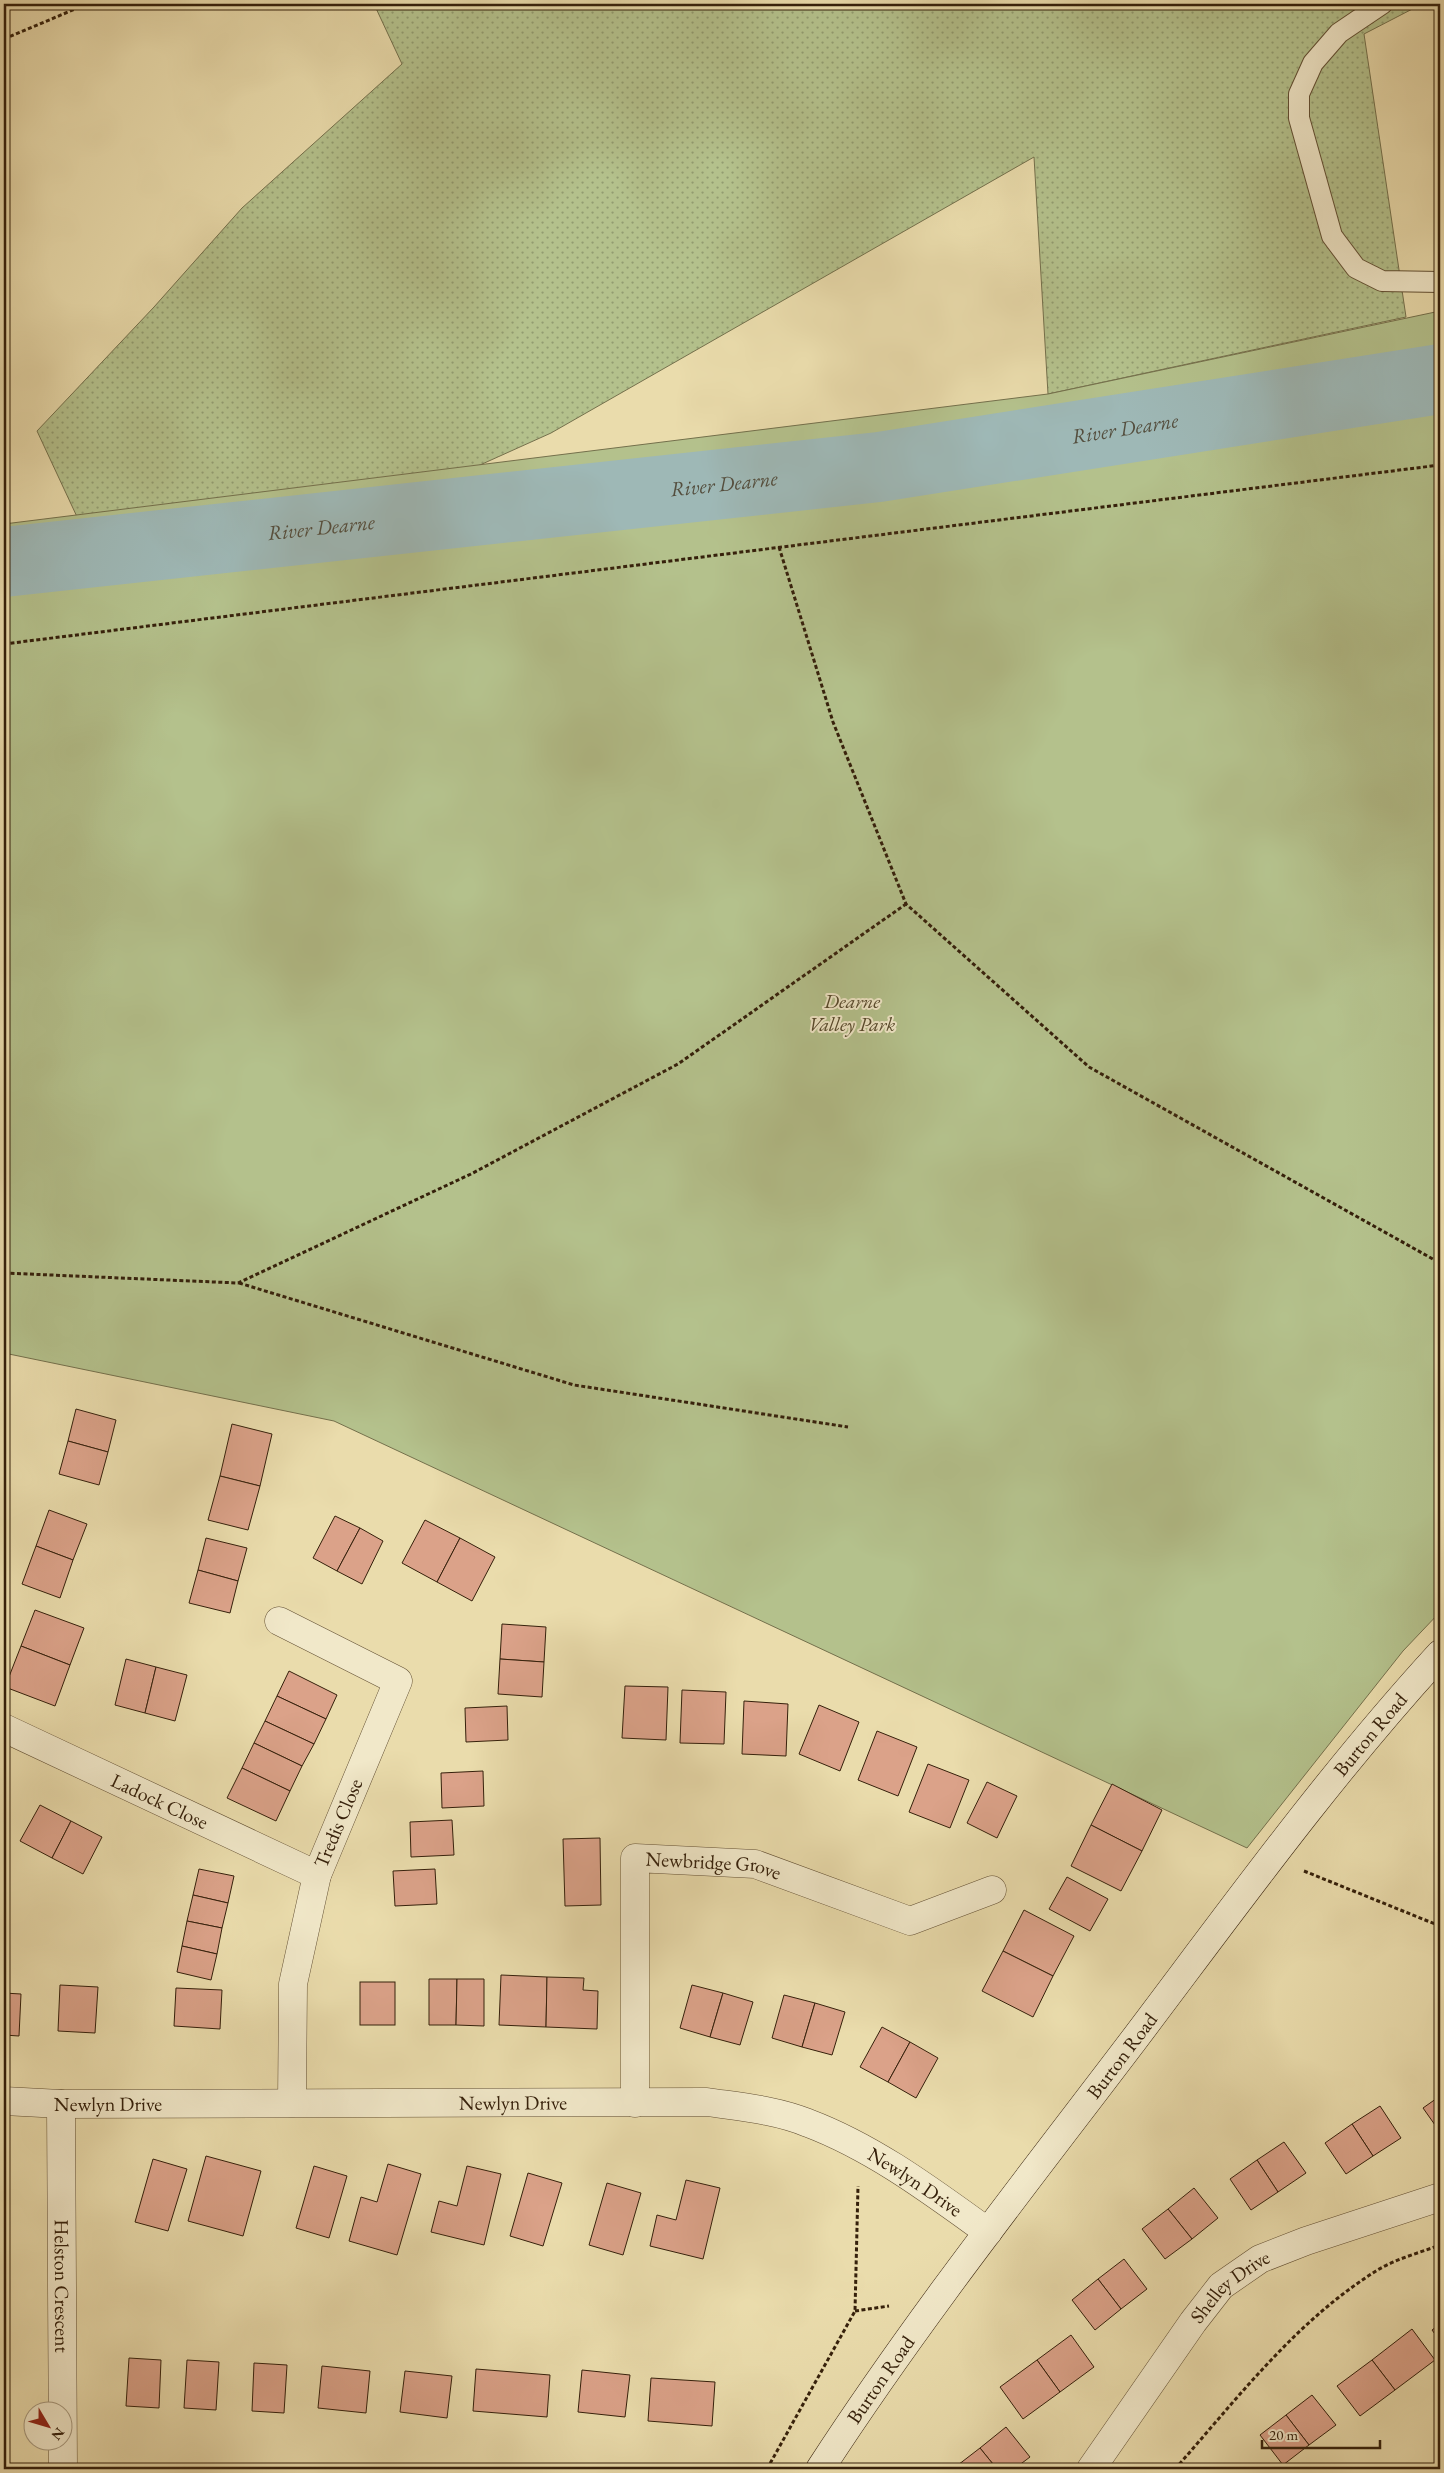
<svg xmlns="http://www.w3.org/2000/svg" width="1444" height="2473" font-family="'EB Garamond',serif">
	<defs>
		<pattern id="grass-dots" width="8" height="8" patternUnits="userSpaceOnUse" patternTransform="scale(1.25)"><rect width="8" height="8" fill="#b4c18c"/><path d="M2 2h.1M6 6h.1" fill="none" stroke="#939c71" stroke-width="1.8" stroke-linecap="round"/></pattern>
	</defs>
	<rect width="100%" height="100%" fill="#eadcac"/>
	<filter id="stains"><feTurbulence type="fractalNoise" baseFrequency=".004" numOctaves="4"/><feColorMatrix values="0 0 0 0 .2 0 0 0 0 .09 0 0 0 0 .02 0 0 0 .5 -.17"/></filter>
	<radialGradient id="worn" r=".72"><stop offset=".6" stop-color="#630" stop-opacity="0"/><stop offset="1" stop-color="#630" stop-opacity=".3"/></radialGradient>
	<!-- grass -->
	<polygon fill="url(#grass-dots)" stroke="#74704c" points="374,4 1422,4 1364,34 1406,317 1048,394 1034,157 551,433 127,624 37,431 154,307 242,208 402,64"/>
	<!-- green -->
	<polygon fill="#b4c18c" stroke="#74704c" points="1440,311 1440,1612 1403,1651 1247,1848 334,1421 4,1353 4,524 1048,394"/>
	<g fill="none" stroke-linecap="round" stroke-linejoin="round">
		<!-- river -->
		<path stroke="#9eb8b6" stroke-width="70" id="s1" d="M4,562L879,467L1440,379"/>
	</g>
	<!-- building -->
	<g fill="#dba289" stroke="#35200b">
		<polygon points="76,1409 116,1420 108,1452 68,1441"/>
		<polygon points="232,1424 272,1434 260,1486 220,1476"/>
		<polygon points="68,1441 108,1452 99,1485 59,1474"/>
		<polygon points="220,1476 260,1486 248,1530 208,1520"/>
		<polygon points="49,1510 87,1524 73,1560 36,1546"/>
		<polygon points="335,1516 360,1528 337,1571 313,1558"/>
		<polygon points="425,1520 460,1538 437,1582 402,1563"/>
		<polygon points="360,1528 383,1541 362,1584 337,1571"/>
		<polygon points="206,1538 247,1548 238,1581 198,1570"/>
		<polygon points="460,1538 495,1557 472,1601 437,1582"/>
		<polygon points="36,1546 73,1560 60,1598 22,1584"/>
		<polygon points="198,1570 238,1581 230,1613 189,1603"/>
		<polygon points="35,1610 84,1628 70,1665 21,1646"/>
		<polygon points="502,1624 546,1627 544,1662 500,1659"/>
		<polygon points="21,1646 70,1665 55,1706 5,1687"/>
		<polygon points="126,1659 156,1667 145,1713 115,1705"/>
		<polygon points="500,1659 544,1662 542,1697 498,1694"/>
		<polygon points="156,1667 187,1675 175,1721 145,1713"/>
		<polygon points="289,1671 337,1695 326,1719 277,1696"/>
		<polygon points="625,1686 668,1687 666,1740 622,1738"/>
		<polygon points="682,1690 726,1692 724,1744 680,1743"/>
		<polygon points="277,1696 326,1719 314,1744 265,1721"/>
		<polygon points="744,1701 788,1704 786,1756 742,1754"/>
		<polygon points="819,1705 859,1722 840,1771 799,1754"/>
		<polygon points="507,1706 508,1740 466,1742 465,1708"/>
		<polygon points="265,1721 314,1744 302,1766 254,1743"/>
		<polygon points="877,1731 917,1747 898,1796 858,1780"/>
		<polygon points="254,1743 302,1766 290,1791 242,1768"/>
		<polygon points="928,1764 969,1780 950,1828 909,1812"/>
		<polygon points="242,1768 290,1791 276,1821 227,1798"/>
		<polygon points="483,1771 484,1806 442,1808 441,1773"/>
		<polygon points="987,1782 1017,1796 997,1838 967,1823"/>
		<polygon points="1112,1784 1162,1810 1142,1851 1091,1825"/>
		<polygon points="40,1805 71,1821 52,1858 20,1841"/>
		<polygon points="452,1820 454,1855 411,1857 410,1822"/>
		<polygon points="71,1821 102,1837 83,1874 52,1858"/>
		<polygon points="1091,1825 1142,1851 1121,1891 1071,1866"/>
		<polygon points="600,1838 601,1905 565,1906 563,1839"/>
		<polygon points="199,1869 234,1876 228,1903 193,1895"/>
		<polygon points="435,1869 437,1904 395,1906 393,1871"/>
		<polygon points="1067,1877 1108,1899 1090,1931 1049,1909"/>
		<polygon points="193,1895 228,1903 222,1928 187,1921"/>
		<polygon points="1024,1910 1074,1936 1053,1976 1003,1951"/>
		<polygon points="187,1921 222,1928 217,1954 182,1946"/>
		<polygon points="182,1946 217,1954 211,1980 177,1972"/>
		<polygon points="1003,1951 1053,1976 1033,2017 982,1991"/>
		<polygon points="501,1975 547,1977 546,2027 499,2025"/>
		<polygon points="547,1977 584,1978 583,1990 598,1991 597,2029 546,2027"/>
		<polygon points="429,1979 457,1979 456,2025 429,2025"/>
		<polygon points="457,1979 484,1979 484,2026 456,2025"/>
		<rect x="360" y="1982" width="35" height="43"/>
		<polygon points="60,1985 98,1987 95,2033 58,2031"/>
		<polygon points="692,1985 723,1993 710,2037 680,2028"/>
		<polygon points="176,1988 222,1990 220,2029 174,2026"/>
		<polygon points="4,1993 21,1994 19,2036 4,2035"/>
		<polygon points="723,1993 753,2002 740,2045 710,2037"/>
		<polygon points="784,1995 815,2003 802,2047 772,2038"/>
		<polygon points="815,2003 845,2012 832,2055 802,2047"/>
		<polygon points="882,2027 910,2042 888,2082 860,2067"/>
		<polygon points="910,2042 938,2058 916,2098 888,2082"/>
		<polygon points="1440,2096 1440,2132 1423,2108"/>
		<polygon points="1380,2106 1401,2138 1373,2156 1352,2124"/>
		<polygon points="1352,2124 1373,2156 1346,2174 1325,2143"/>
		<polygon points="1284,2142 1306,2173 1278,2192 1257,2160"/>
		<polygon points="206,2156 261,2171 243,2236 188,2221"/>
		<polygon points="153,2159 187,2169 168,2231 135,2222"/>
		<polygon points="1257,2160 1278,2192 1251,2210 1230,2179"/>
		<polygon points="388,2164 421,2174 397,2255 349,2241 361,2197 377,2202"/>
		<polygon points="314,2166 347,2176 329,2238 296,2228"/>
		<polygon points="467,2166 501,2174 484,2245 431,2232 439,2201 457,2206"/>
		<polygon points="528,2173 562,2183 543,2246 510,2236"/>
		<polygon points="686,2180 720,2188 703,2259 650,2246 657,2215 676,2220"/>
		<polygon points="607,2183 641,2193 623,2255 589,2245"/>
		<polygon points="1194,2188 1218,2218 1192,2239 1168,2209"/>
		<polygon points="1168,2209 1192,2239 1165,2259 1142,2229"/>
		<polygon points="1124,2259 1147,2289 1121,2309 1098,2279"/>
		<polygon points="1098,2279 1121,2309 1095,2330 1072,2300"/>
		<polygon points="1440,2324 1440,2341 1432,2330"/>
		<polygon points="1412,2329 1435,2360 1395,2390 1372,2360"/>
		<polygon points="1071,2335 1094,2367 1060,2392 1037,2360"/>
		<polygon points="129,2358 161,2360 159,2408 126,2406"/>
		<polygon points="187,2360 219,2362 216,2410 184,2408"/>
		<polygon points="1037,2360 1060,2392 1023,2419 1000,2387"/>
		<polygon points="1372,2360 1395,2390 1360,2416 1337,2386"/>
		<polygon points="254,2363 287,2365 284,2413 252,2411"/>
		<polygon points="322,2366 370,2371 366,2413 318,2408"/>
		<polygon points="476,2369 550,2375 547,2417 473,2411"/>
		<polygon points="582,2370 630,2375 625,2417 578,2412"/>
		<polygon points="405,2371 452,2376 447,2418 400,2412"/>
		<polygon points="651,2378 715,2382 712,2426 648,2421"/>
		<polygon points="1312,2395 1336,2425 1309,2445 1286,2415"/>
		<polygon points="1286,2415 1309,2445 1283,2465 1260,2435"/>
		<polygon points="1006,2427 1030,2457 1014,2469 997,2469 980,2448"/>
		<polygon points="980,2448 997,2469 955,2469 954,2468"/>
	</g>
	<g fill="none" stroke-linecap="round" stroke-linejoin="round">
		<defs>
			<polyline id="lane" points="1382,4 1339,33 1313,63 1299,94 1299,118 1332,236 1356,268 1382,281 1440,282"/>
			<g id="street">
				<polyline points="279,1621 398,1681 317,1875 293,1984 292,2103"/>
				<path id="s2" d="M4,1728L317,1875"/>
				<path id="s3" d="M4,2101L61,2104L707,2102C741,2107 776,2110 808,2123C874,2148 931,2191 988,2232"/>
				<path id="s4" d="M635,2103V1858L755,1864L910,1921L992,1890"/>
				<path id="s5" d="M61,2104L63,2469"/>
				<path id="s6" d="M1091,2469L1193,2322L1221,2286L1260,2259L1306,2241L1440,2197"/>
			</g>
			<g id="secondary">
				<path id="s7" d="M820,2469C916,2321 1026,2182 1133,2041C1232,1910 1329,1775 1440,1654"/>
			</g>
		</defs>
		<!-- lane casing -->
		<use href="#lane" stroke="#624f33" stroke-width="22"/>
		<!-- street casing -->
		<use href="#street" stroke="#624f33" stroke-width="29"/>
		<!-- secondary casing -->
		<use href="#secondary" stroke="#35200b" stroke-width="29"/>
		<!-- path -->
		<g stroke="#35200b" stroke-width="3" stroke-dasharray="4 2.5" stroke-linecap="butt">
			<polyline points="4,39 87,4"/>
			<polyline points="779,547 833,722 906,904 1089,1067 1440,1263"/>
			<polyline points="4,644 1440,465"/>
			<polyline points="4,1273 238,1283 471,1174 678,1064 906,904"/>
			<polyline points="239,1283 574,1385 848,1427"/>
			<polyline points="1304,1871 1440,1926"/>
			<polyline points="855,2311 889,2306"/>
			<polyline points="767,2469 855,2311 858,2186"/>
			<path d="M1175,2469C1237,2399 1296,2321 1376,2271C1395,2259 1419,2253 1440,2245"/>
		</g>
		<!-- lane -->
		<use href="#lane" stroke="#f1e8c9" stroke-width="20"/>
		<!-- street -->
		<use href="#street" stroke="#f1e8c9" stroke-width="28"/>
		<!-- secondary -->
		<use href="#secondary" stroke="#f1e8c9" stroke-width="28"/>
	</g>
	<g text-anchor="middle" stroke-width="4" stroke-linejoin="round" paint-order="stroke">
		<!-- park labels -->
		<g font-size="20" font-style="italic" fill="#55482b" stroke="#f1e8c9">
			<text x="852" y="1008">Dearne<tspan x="852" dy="23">Valley Park</tspan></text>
		</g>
		<!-- street labels -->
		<g font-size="20" fill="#35200b" stroke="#f1e8c9">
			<text dy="7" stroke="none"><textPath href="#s7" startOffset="918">Burton Road</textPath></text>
			<text dy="7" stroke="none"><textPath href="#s2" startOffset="172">Ladock Close</textPath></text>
			<text transform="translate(338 1823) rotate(-67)" y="7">Tredis Close</text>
			<text dy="7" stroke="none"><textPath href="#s4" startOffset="324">Newbridge Grove</textPath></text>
			<text dy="7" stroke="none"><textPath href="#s7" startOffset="512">Burton Road</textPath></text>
			<text dy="7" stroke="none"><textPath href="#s3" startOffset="509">Newlyn Drive</textPath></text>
			<text dy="7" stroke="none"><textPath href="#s3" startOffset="104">Newlyn Drive</textPath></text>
			<text dy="7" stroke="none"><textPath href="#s3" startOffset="929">Newlyn Drive</textPath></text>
			<text dy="7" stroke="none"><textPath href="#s5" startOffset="182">Helston Crescent</textPath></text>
			<text dy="7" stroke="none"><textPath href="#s6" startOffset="231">Shelley Drive</textPath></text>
			<text dy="7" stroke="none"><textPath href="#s7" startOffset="108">Burton Road</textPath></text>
		</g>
		<!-- water labels -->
		<g font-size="21" font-style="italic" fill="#544e3e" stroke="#f1e8c9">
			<text dy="7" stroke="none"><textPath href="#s1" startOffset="1129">River Dearne</textPath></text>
			<text dy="7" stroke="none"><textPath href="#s1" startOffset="724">River Dearne</textPath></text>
			<text dy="7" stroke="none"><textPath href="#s1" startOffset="319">River Dearne</textPath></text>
		</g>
	</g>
	<!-- margin -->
	<rect width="1444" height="2473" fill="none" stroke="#eadcac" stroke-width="20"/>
	<rect x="5" y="5" width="1434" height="2463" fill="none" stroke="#35200b" stroke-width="2.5"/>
	<rect x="10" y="10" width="1424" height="2453" fill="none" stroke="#35200b"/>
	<!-- north arrow -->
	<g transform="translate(48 2426) rotate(128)"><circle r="24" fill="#f1e8c9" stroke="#a6987d"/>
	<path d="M0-4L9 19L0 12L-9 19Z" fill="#8f2418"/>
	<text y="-8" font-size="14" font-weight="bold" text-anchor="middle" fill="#35200b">N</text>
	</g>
	<!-- scale -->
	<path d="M1262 2440v8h118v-8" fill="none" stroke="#35200b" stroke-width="2.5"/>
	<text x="1269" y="2440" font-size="15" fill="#35200b" stroke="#f1e8c9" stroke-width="4" paint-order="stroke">20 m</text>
	<rect width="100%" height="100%" filter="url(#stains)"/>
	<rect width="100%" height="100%" fill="url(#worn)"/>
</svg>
